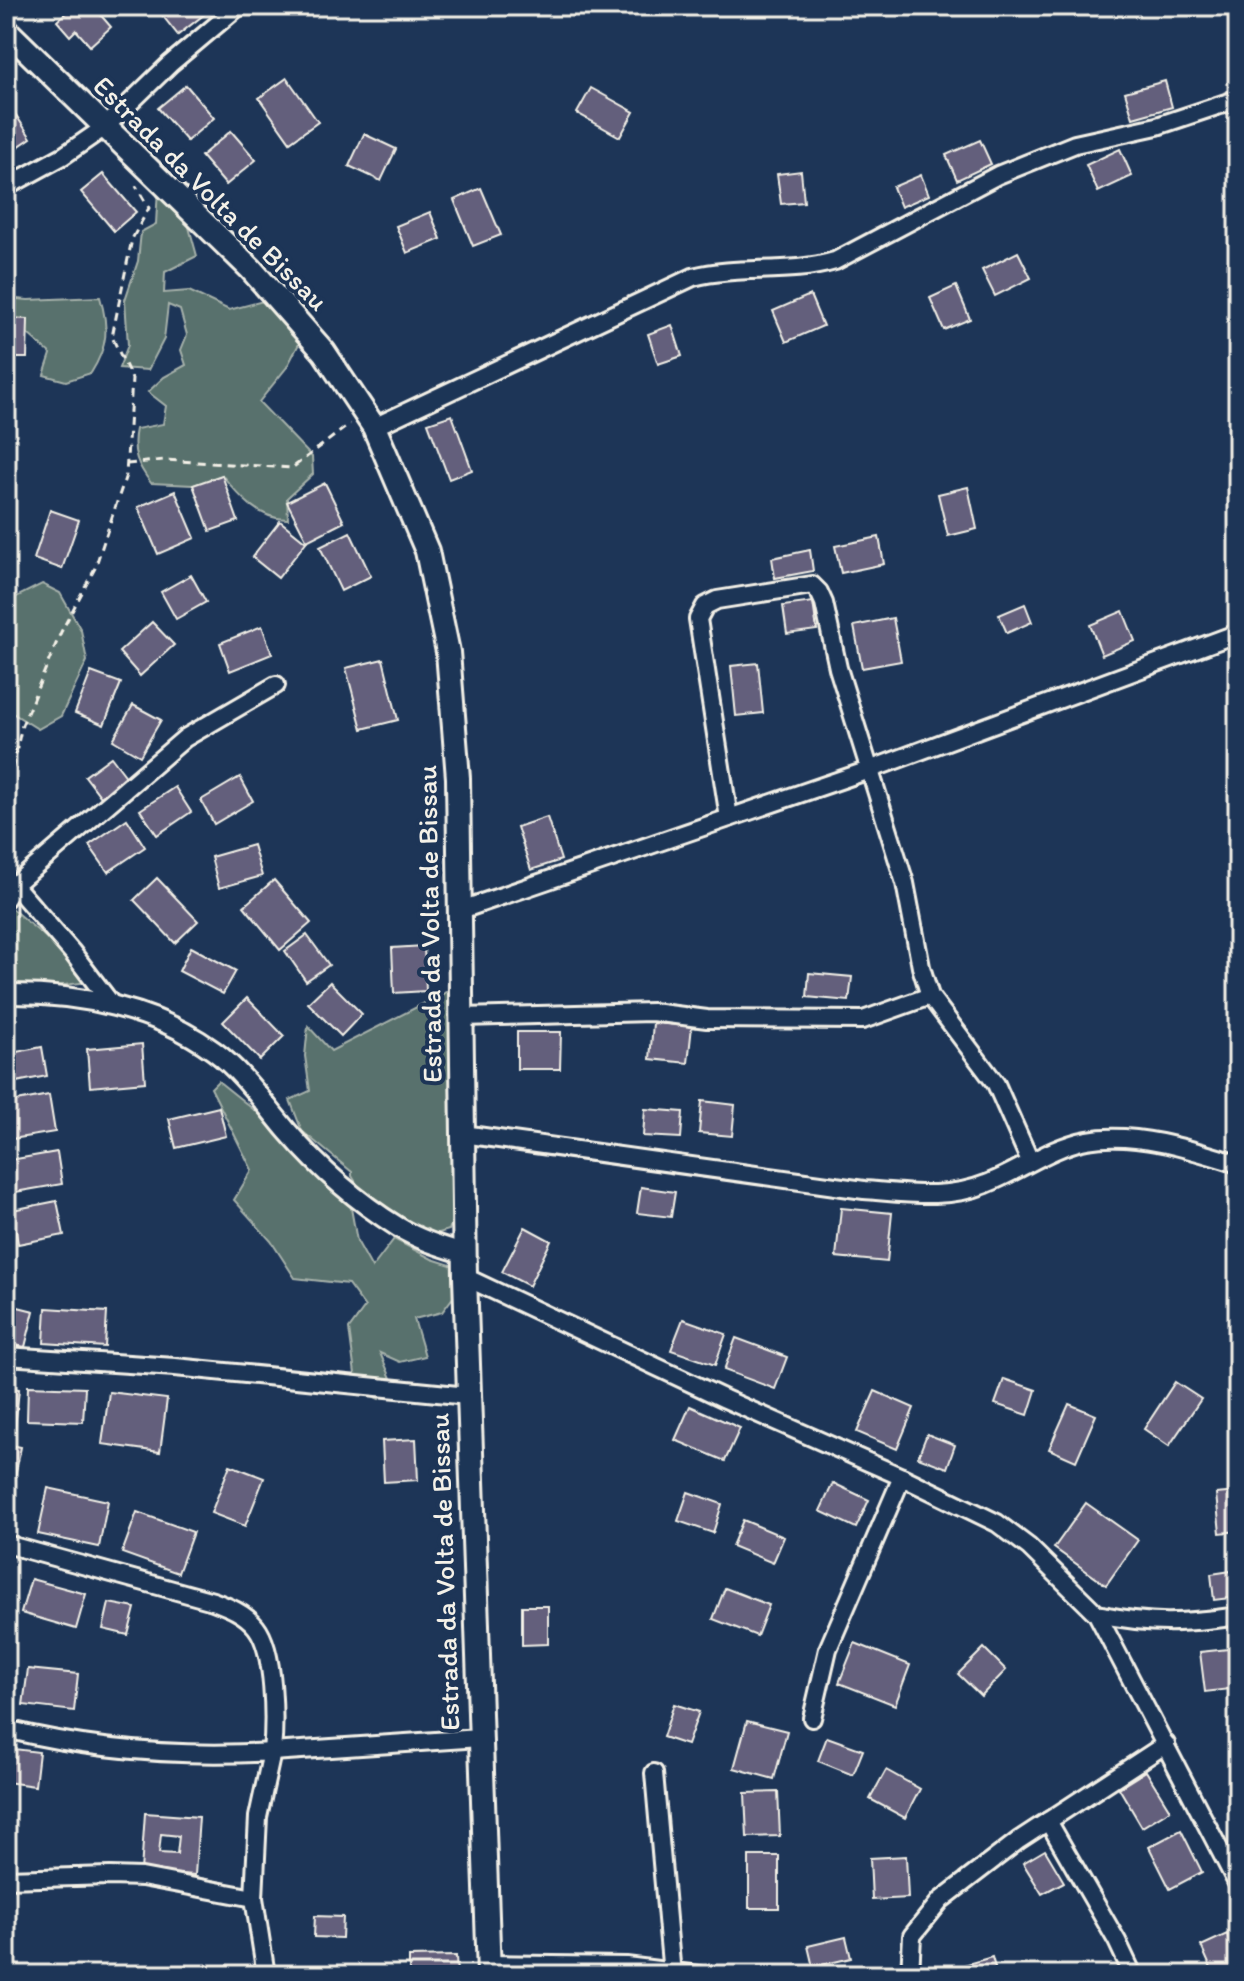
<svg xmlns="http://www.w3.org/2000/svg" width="1244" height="1981" font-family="Itim,sans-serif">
	<rect width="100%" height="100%" fill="#1d3557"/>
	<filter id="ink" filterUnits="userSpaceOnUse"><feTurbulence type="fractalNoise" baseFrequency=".0125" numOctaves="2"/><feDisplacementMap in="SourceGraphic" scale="16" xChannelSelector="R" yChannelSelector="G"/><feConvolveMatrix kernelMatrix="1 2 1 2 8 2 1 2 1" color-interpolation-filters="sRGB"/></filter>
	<g filter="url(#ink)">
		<!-- green -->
		<g fill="#58716d" stroke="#a6b1aa" stroke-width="2">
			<path d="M158,188L184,209L197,256L165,272L164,293L189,291L229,310L267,300L302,338L287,367L259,402L312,457L313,474L287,498L288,519C259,520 238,495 222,475L193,485L151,483C138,466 131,452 136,429L163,424L166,406L148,392L164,377L186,365L181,350L187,335L180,310L168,305L164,339L148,370L119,368L128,345L125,300L138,261L141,232L156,224Z"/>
			<path d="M100,297C109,328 108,346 91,373L66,381L44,375L51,354L28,334L6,323V298L28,300Z"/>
			<polygon points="42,584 60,593 81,630 87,661 61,716 38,729 6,709 6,602"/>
			<polygon points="6,904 74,961 89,982 6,992"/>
			<polygon points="454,988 455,1213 449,1230 432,1235 414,1231 365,1197 352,1176 352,1172 302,1131 290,1100 310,1091 305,1056 308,1026 331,1051"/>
			<polygon points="218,1081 258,1113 345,1194 351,1208 357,1241 372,1268 394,1239 432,1259 454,1266 462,1293 454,1296 442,1312 414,1319 425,1356 400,1362 380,1353 394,1385 379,1399 357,1389 349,1329 365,1307 348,1284 295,1278 271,1241 234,1200 252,1170 211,1088"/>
		</g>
		<!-- building -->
		<g fill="#635f7c" stroke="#f4f1e8" stroke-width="2" fill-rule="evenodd">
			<polygon points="73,6 93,6 111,27 90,46 76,30 70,36 57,21"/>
			<polygon points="163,6 215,6 178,35 158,10"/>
			<polygon points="287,78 318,122 290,142 259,98"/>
			<polygon points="1165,81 1172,107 1133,118 1125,92"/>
			<polygon points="186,85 214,118 187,141 158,108"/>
			<polygon points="591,88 634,112 620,137 577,113"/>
			<polygon points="6,100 31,138 6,155"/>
			<polygon points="231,131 256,160 226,185 201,156"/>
			<polygon points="364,134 396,149 381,181 349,166"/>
			<polygon points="980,140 991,164 957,180 946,155"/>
			<polygon points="1120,149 1132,176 1098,192 1086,165"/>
			<polygon points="801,171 804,202 781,204 777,174"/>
			<polygon points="103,174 136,212 114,231 81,192"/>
			<polygon points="921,175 929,195 901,207 893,187"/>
			<polygon points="481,188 501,235 473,246 454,200"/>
			<polygon points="430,212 441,239 407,253 396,226"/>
			<polygon points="1018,252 1031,278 995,296 982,270"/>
			<polygon points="956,286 970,319 944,330 930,298"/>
			<polygon points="810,295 823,326 786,342 773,311"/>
			<polygon points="6,318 28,319 27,358 6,358"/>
			<polygon points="672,325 682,356 658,364 648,334"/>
			<polygon points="452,415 472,470 449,479 428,423"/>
			<polygon points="222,475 238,521 210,531 193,485"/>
			<polygon points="325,483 344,522 307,541 287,502"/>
			<polygon points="968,487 977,529 948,536 938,494"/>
			<polygon points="175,491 195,538 158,554 138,507"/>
			<polygon points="50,510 79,520 62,569 34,559"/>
			<polygon points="280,521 306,542 278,578 252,557"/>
			<polygon points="350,532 371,576 341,591 320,547"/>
			<polygon points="879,537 884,564 841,573 835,546"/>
			<polygon points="810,550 813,571 775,578 772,558"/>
			<polygon points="191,575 206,602 176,619 161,592"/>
			<polygon points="813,602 817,630 787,634 783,606"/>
			<polygon points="1025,604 1032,622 1007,633 999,615"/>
			<polygon points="1123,611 1135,641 1102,655 1090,625"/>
			<polygon points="893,618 901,661 862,668 854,626"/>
			<polygon points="152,622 174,645 140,676 119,652"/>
			<polygon points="262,626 272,654 230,671 220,643"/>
			<polygon points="383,659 398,720 362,729 346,668"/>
			<polygon points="758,663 763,713 736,716 731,666"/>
			<polygon points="91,672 121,683 104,725 75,713"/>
			<polygon points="133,705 161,720 140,756 113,740"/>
			<polygon points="111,757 127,778 101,797 85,776"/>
			<polygon points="240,777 253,801 214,824 201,800"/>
			<polygon points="175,787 191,812 157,835 140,810"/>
			<polygon points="547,817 561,860 531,870 517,827"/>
			<polygon points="127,819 145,847 108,872 89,845"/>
			<polygon points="253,845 262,876 219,888 211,857"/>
			<polygon points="157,878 198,921 175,943 134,900"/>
			<polygon points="274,880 311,923 280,950 244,906"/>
			<polygon points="307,935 329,965 306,981 285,951"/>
			<polygon points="424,946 426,991 394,993 392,948"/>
			<polygon points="191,947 236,971 223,994 179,971"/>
			<polygon points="809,973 852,977 849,1001 807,997"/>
			<polygon points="330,982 362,1014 341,1036 308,1003"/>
			<polygon points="247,998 284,1036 260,1060 223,1022"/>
			<polygon points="653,1023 692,1026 688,1063 650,1059"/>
			<polygon points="517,1032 561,1032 560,1069 517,1069"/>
			<polygon points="142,1044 145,1082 90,1087 87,1049"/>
			<polygon points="42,1047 47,1076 6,1084 6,1054"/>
			<polygon points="49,1095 55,1132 6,1140 6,1103"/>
			<polygon points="702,1101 735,1105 732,1136 699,1133"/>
			<polygon points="219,1107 226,1136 176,1148 169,1119"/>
			<polygon points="645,1109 683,1112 681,1138 643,1136"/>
			<polygon points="57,1152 62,1184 15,1192 10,1160"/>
			<polygon points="641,1187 675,1192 671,1217 637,1213"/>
			<polygon points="57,1201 64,1235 18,1244 12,1210"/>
			<polygon points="841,1208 892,1213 887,1262 836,1257"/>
			<polygon points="525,1227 551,1241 529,1286 502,1272"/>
			<polygon points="6,1304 34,1311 25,1347 6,1343"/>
			<polygon points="46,1308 107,1312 105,1347 44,1343"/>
			<polygon points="683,1319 726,1334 715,1365 671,1350"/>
			<polygon points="736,1338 787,1357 775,1389 724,1370"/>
			<polygon points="1004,1379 1036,1390 1028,1415 995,1404"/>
			<polygon points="1175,1382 1201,1399 1169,1446 1144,1429"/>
			<polygon points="28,1386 85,1388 83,1422 27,1420"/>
			<polygon points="6,1387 19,1389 15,1428 6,1427"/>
			<polygon points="875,1391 914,1408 897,1449 857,1432"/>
			<polygon points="109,1392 167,1399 160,1452 102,1444"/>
			<polygon points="1069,1404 1096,1415 1076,1461 1049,1449"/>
			<polygon points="690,1406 740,1428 725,1461 675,1440"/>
			<polygon points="927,1434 955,1445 947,1468 918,1457"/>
			<polygon points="416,1439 418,1480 384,1482 382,1441"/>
			<polygon points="6,1444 21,1447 8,1510 6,1509"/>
			<polygon points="230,1465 264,1478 245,1526 211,1513"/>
			<polygon points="833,1483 869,1500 856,1528 820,1511"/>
			<polygon points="48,1488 108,1501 99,1547 38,1534"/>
			<polygon points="688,1492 722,1504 713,1533 678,1521"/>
			<polygon points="1238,1492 1238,1531 1220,1533 1216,1494"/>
			<polygon points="1086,1503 1138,1540 1106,1585 1054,1548"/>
			<polygon points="137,1512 193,1532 178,1573 122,1553"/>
			<polygon points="743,1520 784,1537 773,1563 732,1546"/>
			<polygon points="1238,1570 1238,1597 1214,1600 1211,1574"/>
			<polygon points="31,1579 86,1594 76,1629 21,1613"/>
			<polygon points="725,1588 769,1605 757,1636 713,1619"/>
			<polygon points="109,1603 135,1608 128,1635 103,1629"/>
			<polygon points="522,1606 548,1606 548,1644 522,1645"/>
			<polygon points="855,1643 910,1665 895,1705 839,1683"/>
			<polygon points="984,1648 1006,1670 981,1696 958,1674"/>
			<polygon points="1238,1648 1238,1688 1205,1692 1200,1652"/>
			<polygon points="28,1669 78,1674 74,1711 23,1705"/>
			<polygon points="674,1704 699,1712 687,1745 663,1737"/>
			<polygon points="747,1721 787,1731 774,1779 734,1768"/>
			<polygon points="827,1737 863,1750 853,1775 818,1761"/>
			<polygon points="6,1748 39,1752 35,1786 6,1782"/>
			<polygon points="886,1770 920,1789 905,1818 870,1799"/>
			<polygon points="1146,1771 1170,1810 1142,1827 1119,1788"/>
			<polygon points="778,1792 780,1836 747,1837 745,1793"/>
			<path d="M145,1813L199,1817L195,1875L141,1871ZM161,1834L179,1836L177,1854L159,1853Z"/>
			<polygon points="1181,1830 1202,1872 1170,1889 1149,1847"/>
			<polygon points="1045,1850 1064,1882 1042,1894 1023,1863"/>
			<rect x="749" y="1856" width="30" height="52"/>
			<polygon points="906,1856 908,1898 872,1900 870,1858"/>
			<polygon points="315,1916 343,1917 342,1938 314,1937"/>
			<polygon points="1227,1934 1238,1959 1238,1975 1214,1975 1201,1946"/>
			<polygon points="846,1937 851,1958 813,1967 808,1946"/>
			<polygon points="456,1956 457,1975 409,1975 409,1957"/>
			<polygon points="992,1957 997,1975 944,1975 943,1971"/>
		</g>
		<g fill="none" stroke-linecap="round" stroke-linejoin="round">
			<defs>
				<g id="minor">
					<polyline points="6,187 63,156 105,127 170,64 239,6"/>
					<path d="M374,427L693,277C740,265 788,275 835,261L998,175L1075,144L1157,126L1238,99"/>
					<polyline points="729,818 698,619 705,606 717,600 812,585 819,592 824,603 838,668 905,883 921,967 930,996 996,1084 1030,1161"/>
					<polyline points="6,882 14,885 72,952 113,1006"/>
					<polyline points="6,898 14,885 185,738 276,685"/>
					<polyline points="461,910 869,770 1238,633"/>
					<polyline points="462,1017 652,1012 707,1019 863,1020 930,996"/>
					<path d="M463,1134L864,1190C905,1193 947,1200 986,1184C1020,1171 1050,1147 1087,1140C1135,1131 1193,1150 1238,1164"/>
					<polyline points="465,1277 725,1399 902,1477 997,1523 1029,1547 1097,1614 1238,1885"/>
					<polyline points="6,1356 175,1367 468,1396"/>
					<path d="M6,1544L213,1601C229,1607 245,1613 256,1627C275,1651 275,1721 272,1752L480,1738"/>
					<path d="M1097,1614C1153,1625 1182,1624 1238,1616"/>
					<polyline points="812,1718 828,1649 902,1477"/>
					<path d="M6,1729C91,1750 184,1757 272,1752L258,1817L254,1898L266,1975"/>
					<polyline points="654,1773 672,1975"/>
					<polyline points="1048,1821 1117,1941 1133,1975"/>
					<polyline points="6,1879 110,1876 142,1877 254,1898"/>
					<polyline points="489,1964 626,1966 698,1975"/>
					<polyline points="910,1975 912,1936 941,1900 1019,1840 1166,1744"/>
				</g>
				<path id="tertiary" d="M6,994C77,993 156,1008 214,1051C243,1072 265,1105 288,1132C319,1168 358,1202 398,1227C419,1240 443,1247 466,1254"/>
				<polyline id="secondary" points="6,30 251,269 324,352 374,427 427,551 448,652 458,778 465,1277 489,1975"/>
			</defs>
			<!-- minor casing -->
			<use href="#minor" stroke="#f4f1e8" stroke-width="22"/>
			<!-- tertiary casing -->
			<use href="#tertiary" stroke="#f4f1e8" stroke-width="24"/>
			<!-- secondary casing -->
			<use href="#secondary" stroke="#f4f1e8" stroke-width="28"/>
			<!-- path -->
			<g stroke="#f4f1e8" stroke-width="3" stroke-dasharray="8 6" stroke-linecap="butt">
				<polyline points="127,464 164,460 292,468 350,424"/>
				<polyline points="13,866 10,780 22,725 61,632 95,568 126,475 132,379 112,337 132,239 149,208 136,186"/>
				<polyline points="6,1221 11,1249"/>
			</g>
			<!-- minor -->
			<use href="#minor" stroke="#1d3557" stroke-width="16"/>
			<!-- tertiary -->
			<use href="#tertiary" stroke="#1d3557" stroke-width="18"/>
			<!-- secondary -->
			<use href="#secondary" stroke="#1d3557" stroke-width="22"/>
		</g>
	</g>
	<g text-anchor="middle" stroke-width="8" stroke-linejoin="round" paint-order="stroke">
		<!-- street labels -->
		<g font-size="28" fill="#f4f1e8" stroke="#1d3557">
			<text transform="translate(211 193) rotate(45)" y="10">Estrada da Volta de Bissau</text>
			<text transform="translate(429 924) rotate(-91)" y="10">Estrada da Volta de Bissau</text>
			<text transform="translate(444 1572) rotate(-92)" y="10">Estrada da Volta de Bissau</text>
		</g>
	</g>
	<!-- margin -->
	<rect width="1244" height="1981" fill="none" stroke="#1d3557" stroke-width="32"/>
	<rect x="16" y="16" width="1212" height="1949" fill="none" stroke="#f4f1e8" stroke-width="3" filter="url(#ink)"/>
</svg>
